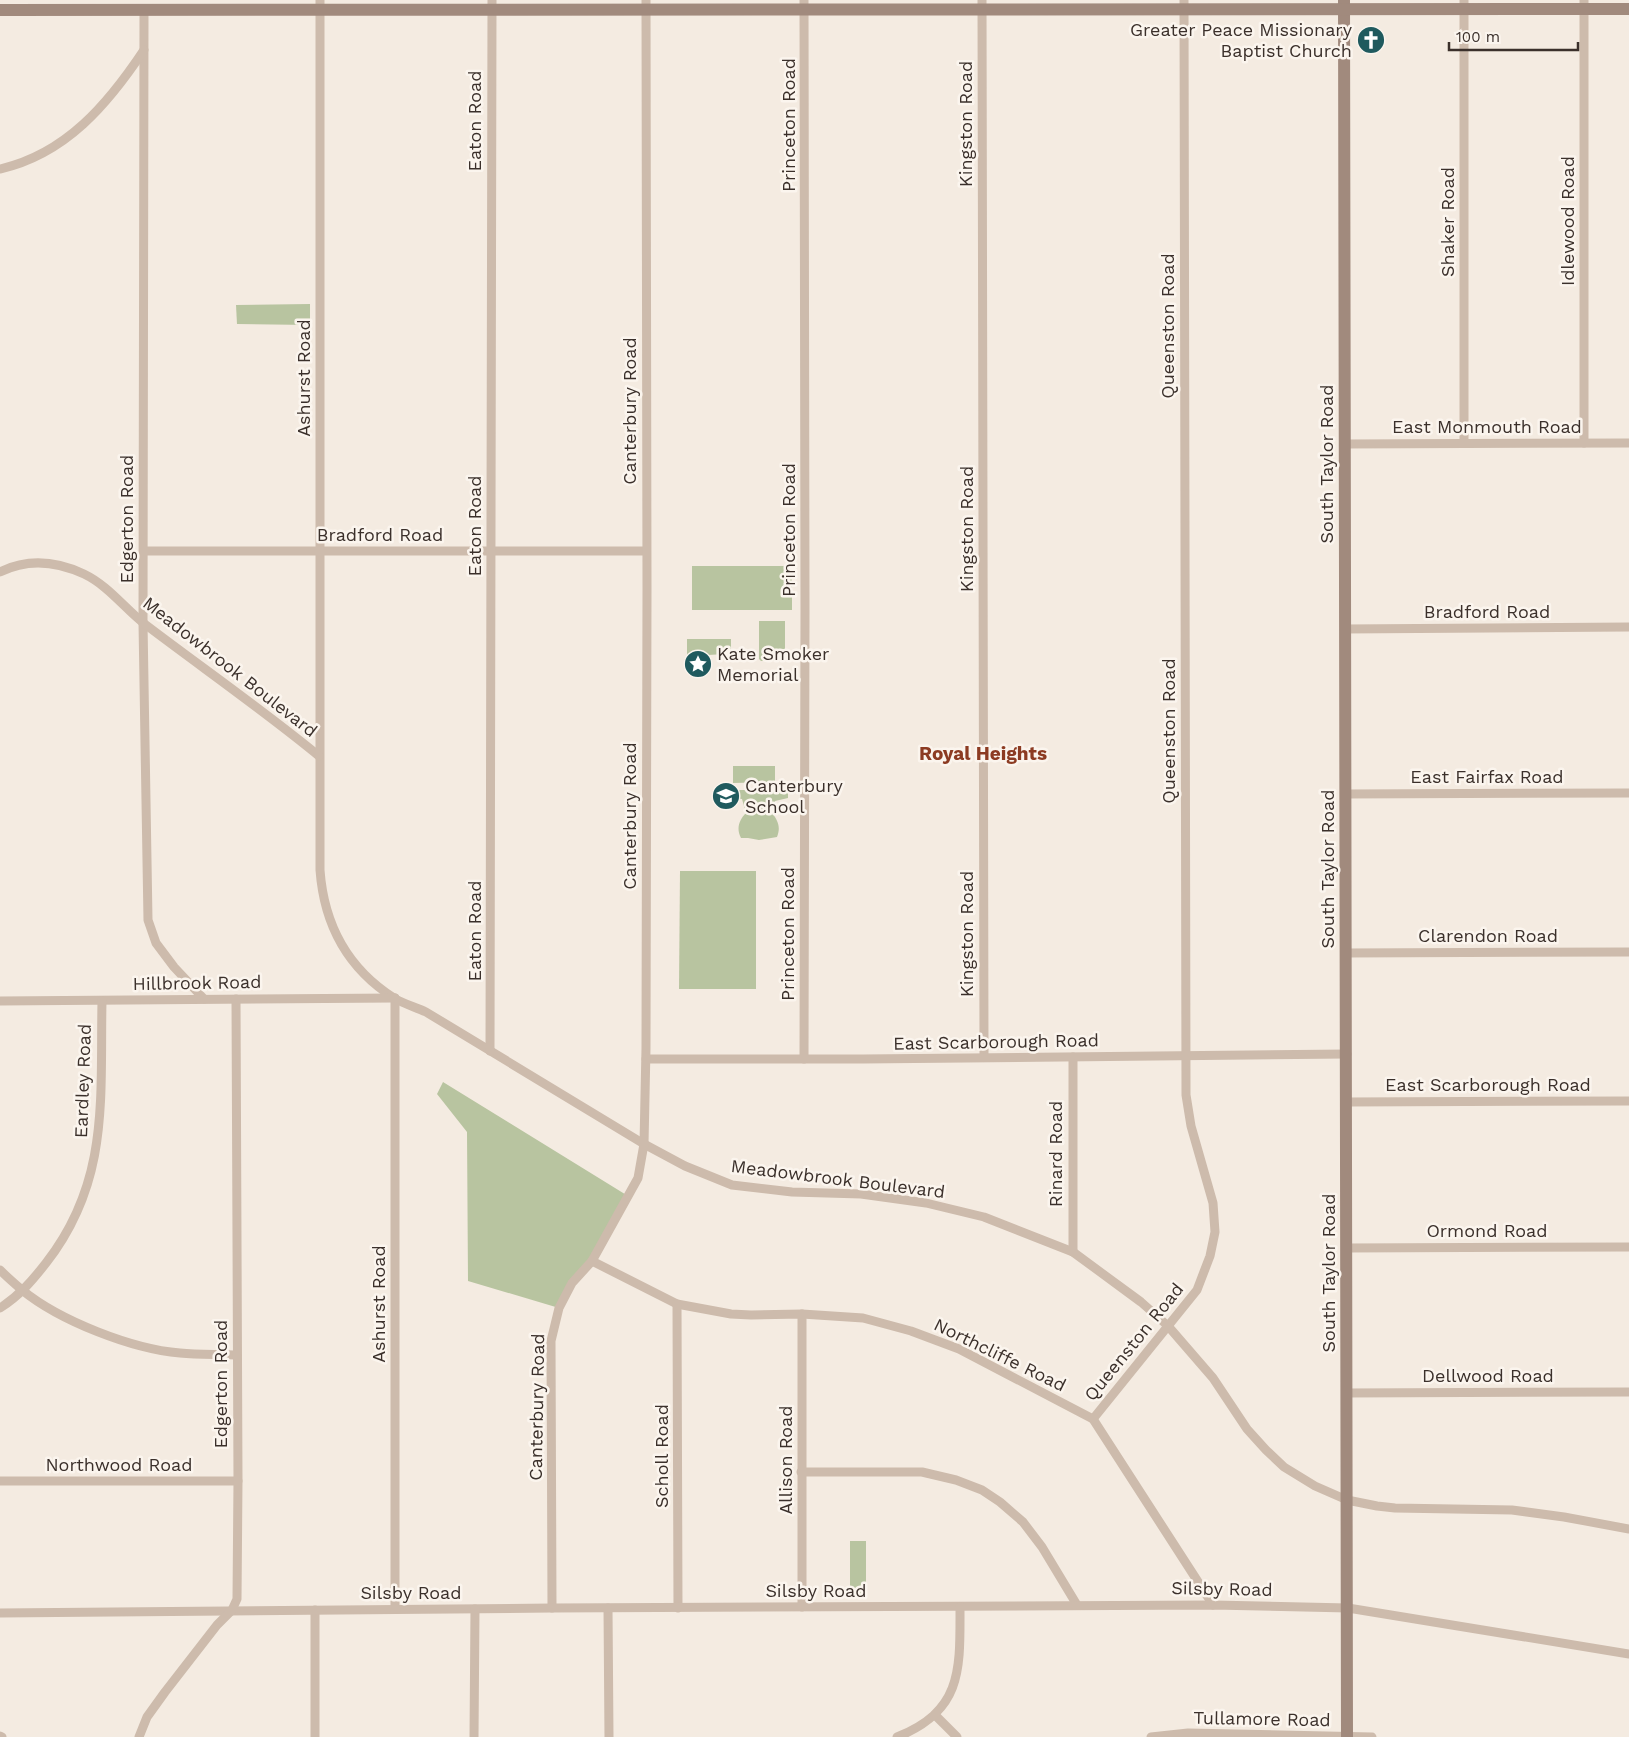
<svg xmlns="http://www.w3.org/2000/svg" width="1629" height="1737" font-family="'Work Sans',sans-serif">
	<rect width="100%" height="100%" fill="#f4ebe1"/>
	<!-- green -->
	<g fill="#b8c4a0">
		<polygon points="310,304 310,325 237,324 236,305"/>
		<rect x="692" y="566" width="100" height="44"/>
		<polygon points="759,621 785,621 785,661 761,661 759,659"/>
		<polygon points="687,639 731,639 731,649 725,654 708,655 702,664 687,664"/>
		<polygon points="733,766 775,766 775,782 733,783"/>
		<path d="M733,790H788V798L775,801L771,812C778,820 781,827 777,837L759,840L748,838H741C736,829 739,820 746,813L742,799L733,798Z"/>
		<polygon points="680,871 756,871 756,989 679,989"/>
		<polygon points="443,1082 628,1196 559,1308 468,1281 467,1132 437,1094"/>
		<rect x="850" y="1541" width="16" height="54"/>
	</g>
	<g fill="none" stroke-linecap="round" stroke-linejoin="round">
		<!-- minor -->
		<g stroke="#cdbbac" stroke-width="9">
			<path d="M320,0V870C324,925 347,968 394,998C404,1004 415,1007 426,1012L644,1144L685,1166L732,1185L792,1192L861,1194L926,1203L984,1217L1073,1252L1141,1302L1168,1326L1213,1378L1247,1429L1266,1450L1284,1467L1315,1486L1347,1500L1377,1506L1395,1508L1512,1510L1564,1517L1629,1529"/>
			<polyline points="982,0 984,1057"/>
			<polyline points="1464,0 1464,443"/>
			<polyline points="1584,0 1584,443"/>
			<polyline points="144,10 143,623 148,920 156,943 174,967 204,999"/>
			<path d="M0,169C66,154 108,104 144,50"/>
			<polyline points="1345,444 1629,443"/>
			<polyline points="144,551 646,551"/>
			<path d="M0,572C28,558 56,561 84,574C109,586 125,609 146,625C204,669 263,710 319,756"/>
			<polyline points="1345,629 1629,627"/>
			<polyline points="1345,794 1629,793"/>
			<polyline points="1346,953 1629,952"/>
			<polyline points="395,998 395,1609"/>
			<polyline points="0,1001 395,998"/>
			<polyline points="490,1051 492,0"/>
			<polyline points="646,1059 863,1059 1347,1054"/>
			<polyline points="804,1059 805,610 804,0"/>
			<polyline points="1347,1102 1629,1101"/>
			<polyline points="1346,1248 1629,1247"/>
			<polyline points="1073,1252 1073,1057"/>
			<polyline points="592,1261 677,1304 731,1314 751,1315 802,1314 863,1318 911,1331 959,1349 1093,1419 1213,1605"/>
			<path d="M0,1270C7,1277 15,1284 22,1290C60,1321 132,1349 180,1353C199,1355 218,1354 237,1355"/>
			<polyline points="677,1304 678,1608"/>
			<path d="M0,1308C19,1296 32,1281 46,1263C110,1181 100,1099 102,1001"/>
			<polyline points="802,1314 802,1607"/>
			<polyline points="1346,1393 1629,1392"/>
			<polyline points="1093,1419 1197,1290 1210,1256 1215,1232 1213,1203 1191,1126 1186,1095 1184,0"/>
			<polyline points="801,1472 922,1472 956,1480 982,1490 1000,1502 1023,1522 1042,1547 1077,1605"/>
			<polyline points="0,1481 238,1481"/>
			<polyline points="552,1608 551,1341 559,1308 572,1283 592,1261 638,1178 644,1144 646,1048 647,589 646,0"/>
			<polyline points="608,1608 609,1737"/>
			<polyline points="315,1610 315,1737"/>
			<polyline points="0,1613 552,1608 1213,1605 1348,1608 1629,1654"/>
			<polyline points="935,1715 957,1737"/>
			<polyline points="0,1736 2,1737"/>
			<polyline points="139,1737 147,1717 165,1692 217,1625 232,1610 237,1599 238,1481 236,999"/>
			<polyline points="474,1737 475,1609"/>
			<path d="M897,1737C963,1711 960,1669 960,1607"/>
			<polyline points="1151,1737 1188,1733 1372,1737"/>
		</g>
		<!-- secondary -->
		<g stroke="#a18a7d" stroke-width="12">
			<polyline points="1344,0 1347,1737"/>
			<polyline points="0,10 1629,9"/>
		</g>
	</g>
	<!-- icons -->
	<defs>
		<symbol id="church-disc" viewBox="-11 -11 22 22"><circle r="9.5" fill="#1f5a5e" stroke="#fbf5ee"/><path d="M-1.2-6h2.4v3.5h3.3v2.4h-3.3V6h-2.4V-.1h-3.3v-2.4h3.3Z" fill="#fff"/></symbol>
		<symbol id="sight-disc" viewBox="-11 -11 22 22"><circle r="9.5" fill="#1f5a5e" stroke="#fbf5ee"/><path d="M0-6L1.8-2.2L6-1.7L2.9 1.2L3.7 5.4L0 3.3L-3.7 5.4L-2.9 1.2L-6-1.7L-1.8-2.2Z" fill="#fff"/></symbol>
		<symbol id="school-disc" viewBox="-11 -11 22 22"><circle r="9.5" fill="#1f5a5e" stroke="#fbf5ee"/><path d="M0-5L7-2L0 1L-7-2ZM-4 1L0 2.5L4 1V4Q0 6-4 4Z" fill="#fff"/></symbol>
	</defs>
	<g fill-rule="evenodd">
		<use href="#church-disc" x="1355" y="24" width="32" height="32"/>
		<use href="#sight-disc" x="682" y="648" width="32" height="32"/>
		<use href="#school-disc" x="710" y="780" width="32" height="32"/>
	</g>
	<g text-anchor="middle" stroke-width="5" stroke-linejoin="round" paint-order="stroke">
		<!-- poi labels -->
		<g font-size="18" fill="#3b302b" stroke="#fbf5ee" text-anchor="start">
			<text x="1352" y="36" text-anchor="end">Greater Peace Missionary<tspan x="1352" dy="21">Baptist Church</tspan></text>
			<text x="717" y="660">Kate Smoker<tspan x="717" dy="21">Memorial</tspan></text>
			<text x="745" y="792">Canterbury<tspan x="745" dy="21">School</tspan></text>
		</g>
		<!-- street labels -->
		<g font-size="18" fill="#3b302b" stroke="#fbf5ee">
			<text transform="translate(475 121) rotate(-90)" y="6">Eaton Road</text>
			<text transform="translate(966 124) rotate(-90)" y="6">Kingston Road</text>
			<text transform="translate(789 125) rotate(-90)" y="6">Princeton Road</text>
			<text transform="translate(1568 221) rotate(-90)" y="6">Idlewood Road</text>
			<text transform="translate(1448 222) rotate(-90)" y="6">Shaker Road</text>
			<text transform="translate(1168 326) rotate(-90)" y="6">Queenston Road</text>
			<text transform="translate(304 378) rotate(-90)" y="6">Ashurst Road</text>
			<text transform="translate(630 411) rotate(-90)" y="6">Canterbury Road</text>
			<text x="1487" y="433">East Monmouth Road</text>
			<text transform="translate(1327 464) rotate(-90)" y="6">South Taylor Road</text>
			<text transform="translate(127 519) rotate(-90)" y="6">Edgerton Road</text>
			<text transform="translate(475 526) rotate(-90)" y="6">Eaton Road</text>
			<text transform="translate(967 529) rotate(-90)" y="6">Kingston Road</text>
			<text transform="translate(789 530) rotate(-90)" y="6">Princeton Road</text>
			<text x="380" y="541">Bradford Road</text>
			<text x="1487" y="618">Bradford Road</text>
			<text transform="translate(230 667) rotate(38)" y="6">Meadowbrook Boulevard</text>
			<text transform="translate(1169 731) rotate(-90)" y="6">Queenston Road</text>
			<text x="1487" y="783">East Fairfax Road</text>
			<text transform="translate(630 816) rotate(-90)" y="6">Canterbury Road</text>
			<text transform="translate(1328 869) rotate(-90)" y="6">South Taylor Road</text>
			<text transform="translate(475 931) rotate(-90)" y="6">Eaton Road</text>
			<text transform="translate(788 934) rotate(-90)" y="6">Princeton Road</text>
			<text transform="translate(967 934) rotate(-90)" y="6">Kingston Road</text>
			<text x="1488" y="942">Clarendon Road</text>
			<text transform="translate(197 983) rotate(-1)" y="6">Hillbrook Road</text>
			<text transform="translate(996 1042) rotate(-1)" y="6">East Scarborough Road</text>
			<text transform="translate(83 1081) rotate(-88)" y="6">Eardley Road</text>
			<text x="1488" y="1091">East Scarborough Road</text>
			<text transform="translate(1056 1154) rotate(-90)" y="6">Rinard Road</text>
			<text transform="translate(838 1179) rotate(7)" y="6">Meadowbrook Boulevard</text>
			<text x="1487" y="1237">Ormond Road</text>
			<text transform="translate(1329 1273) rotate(-90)" y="6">South Taylor Road</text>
			<text transform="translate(379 1304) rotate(-90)" y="6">Ashurst Road</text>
			<text transform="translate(1134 1342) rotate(-51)" y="6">Queenston Road</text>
			<text transform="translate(1000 1355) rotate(26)" y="6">Northcliffe Road</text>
			<text x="1488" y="1382">Dellwood Road</text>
			<text transform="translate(221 1384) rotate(-90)" y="6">Edgerton Road</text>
			<text transform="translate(537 1407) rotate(-89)" y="6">Canterbury Road</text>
			<text transform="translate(662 1456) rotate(-90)" y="6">Scholl Road</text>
			<text transform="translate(786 1460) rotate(-90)" y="6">Allison Road</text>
			<text x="119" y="1471">Northwood Road</text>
			<text transform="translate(1222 1589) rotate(1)" y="6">Silsby Road</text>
			<text x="816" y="1597">Silsby Road</text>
			<text x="411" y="1599">Silsby Road</text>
			<text transform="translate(1262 1719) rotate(1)" y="6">Tullamore Road</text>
		</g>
		<!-- neighbourhood labels -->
		<g font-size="19" font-weight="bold" fill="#8c3b22" stroke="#fbf5ee">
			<text x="983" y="760">Royal Heights</text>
		</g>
	</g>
	<!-- scale -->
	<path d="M1449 42v8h129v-8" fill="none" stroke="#3b302b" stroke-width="2.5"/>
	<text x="1456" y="42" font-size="15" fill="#3b302b" stroke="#fbf5ee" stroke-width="4" paint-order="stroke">100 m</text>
</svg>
